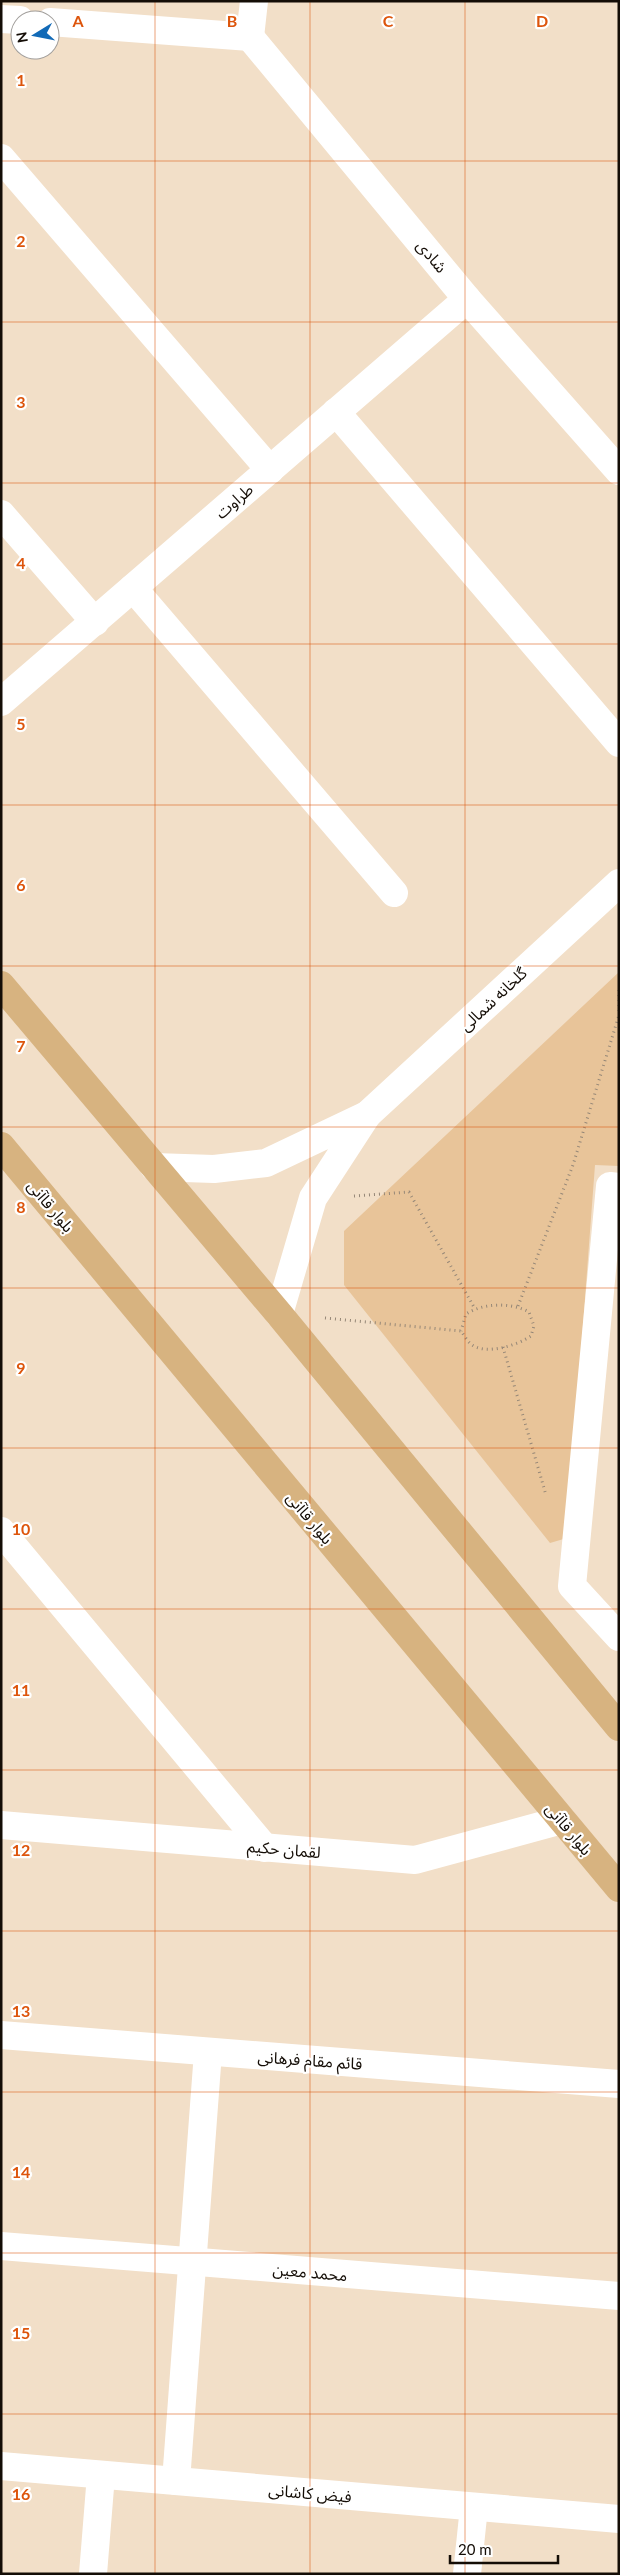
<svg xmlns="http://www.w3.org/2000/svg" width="620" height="2575" font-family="Lato,'Noto Sans Arabic',sans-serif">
	<rect width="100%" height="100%" fill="#f2dfc8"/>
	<!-- green -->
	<polygon fill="#e8c499" points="619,972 619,1166 595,1165 567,1538 550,1543 344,1285 344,1231"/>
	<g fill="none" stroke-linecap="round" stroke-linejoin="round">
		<!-- path -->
		<g stroke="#958777" stroke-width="3" stroke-dasharray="1 4" stroke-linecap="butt">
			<polyline points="619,990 619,1015"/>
			<polyline points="354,1196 409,1192 475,1309"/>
			<polyline points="518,1306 573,1165 619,1015"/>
			<path d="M325,1318L461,1331C464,1335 467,1341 471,1344C485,1356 518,1345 531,1336L534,1326L529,1312C511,1302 483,1303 466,1314L461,1331"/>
			<polyline points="503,1347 546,1495"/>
		</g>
		<!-- minor -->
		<g stroke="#fff" stroke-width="28">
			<polyline points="1,19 20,20"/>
			<polyline points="50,22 250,37"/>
			<polyline points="250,37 467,299 619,471"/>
			<polyline points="250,37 254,1"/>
			<polyline points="1,158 270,470"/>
			<polyline points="336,412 619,743"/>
			<polyline points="1,514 95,622"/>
			<polyline points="133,588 394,893"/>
			<polyline points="1,702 467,299"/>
			<polyline points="367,1115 619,883"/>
			<polyline points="154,1167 214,1169 266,1163 367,1115 313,1198 279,1314"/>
			<polyline points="619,1187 610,1186 572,1586 619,1637"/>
			<polyline points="1,1531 265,1848"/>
			<polyline points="1,1825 415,1860 562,1820"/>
			<polyline points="1,2035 619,2084"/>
			<polyline points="1,2246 619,2296"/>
			<polyline points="1,2466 619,2519"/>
			<polyline points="176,2481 208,2052"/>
			<polyline points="93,2574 101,2475"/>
			<polyline points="467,2574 474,2507"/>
		</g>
		<!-- major -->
		<g stroke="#d7b380" stroke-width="28">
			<polyline points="1,985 279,1314 619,1727"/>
			<polyline points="1,1146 619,1888"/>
		</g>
	</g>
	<!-- grid -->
	<path fill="none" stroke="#dd550c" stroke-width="1" stroke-opacity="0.55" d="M155,1V2574M310,1V2574M465,1V2574M1,161H619M1,322H619M1,483H619M1,644H619M1,805H619M1,966H619M1,1127H619M1,1288H619M1,1448H619M1,1609H619M1,1770H619M1,1931H619M1,2092H619M1,2253H619M1,2414H619"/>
	<g text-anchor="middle" stroke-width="4.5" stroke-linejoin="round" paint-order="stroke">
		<!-- street labels -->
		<g font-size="16" fill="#140d06" stroke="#fff">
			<text transform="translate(432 256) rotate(50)" y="6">شادی</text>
			<text transform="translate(234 501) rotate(-41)" y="6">طراوت</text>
			<text transform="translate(493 999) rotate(-43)" y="6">گلخانه شمالی</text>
			<text transform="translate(51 1206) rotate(50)" y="6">بلوار قاآنی</text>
			<text transform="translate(310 1518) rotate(50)" y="6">بلوار قاآنی</text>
			<text transform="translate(569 1829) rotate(50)" y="6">بلوار قاآنی</text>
			<text transform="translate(284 1849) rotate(5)" y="6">لقمان حکیم</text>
			<text transform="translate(310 2060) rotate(4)" y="6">قائم مقام فرهانی</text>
			<text transform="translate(310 2272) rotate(5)" y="6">محمد معین</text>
			<text transform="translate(310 2493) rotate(5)" y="6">فیض کاشانی</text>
		</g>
	</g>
	<g font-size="16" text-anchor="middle" font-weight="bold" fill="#dd550c" stroke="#fff" stroke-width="4.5" stroke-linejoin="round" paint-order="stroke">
		<text x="78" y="27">A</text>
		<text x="232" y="27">B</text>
		<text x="388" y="27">C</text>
		<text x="542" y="27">D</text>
		<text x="21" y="86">1</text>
		<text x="21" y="247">2</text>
		<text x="21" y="408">3</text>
		<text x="21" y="569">4</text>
		<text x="21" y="730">5</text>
		<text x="21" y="891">6</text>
		<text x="21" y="1052">7</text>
		<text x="21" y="1213">8</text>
		<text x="21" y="1374">9</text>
		<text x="21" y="1535">10</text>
		<text x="21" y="1696">11</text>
		<text x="21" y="1856">12</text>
		<text x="21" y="2017">13</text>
		<text x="21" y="2178">14</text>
		<text x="21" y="2339">15</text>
		<text x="21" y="2500">16</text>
	</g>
	<!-- border -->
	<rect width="620" height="2575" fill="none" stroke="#140d06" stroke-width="5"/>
	<!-- north arrow -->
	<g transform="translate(35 35) rotate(260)"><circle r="24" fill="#ffffff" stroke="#a19e9b"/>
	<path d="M0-4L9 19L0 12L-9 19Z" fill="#126ab7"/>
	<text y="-8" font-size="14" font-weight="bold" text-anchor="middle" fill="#140d06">N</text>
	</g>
	<!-- scale -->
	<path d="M450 2555v8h108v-8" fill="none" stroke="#140d06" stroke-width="2.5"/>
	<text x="458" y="2555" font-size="15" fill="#140d06" stroke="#ffffff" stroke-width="4" paint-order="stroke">20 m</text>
</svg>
